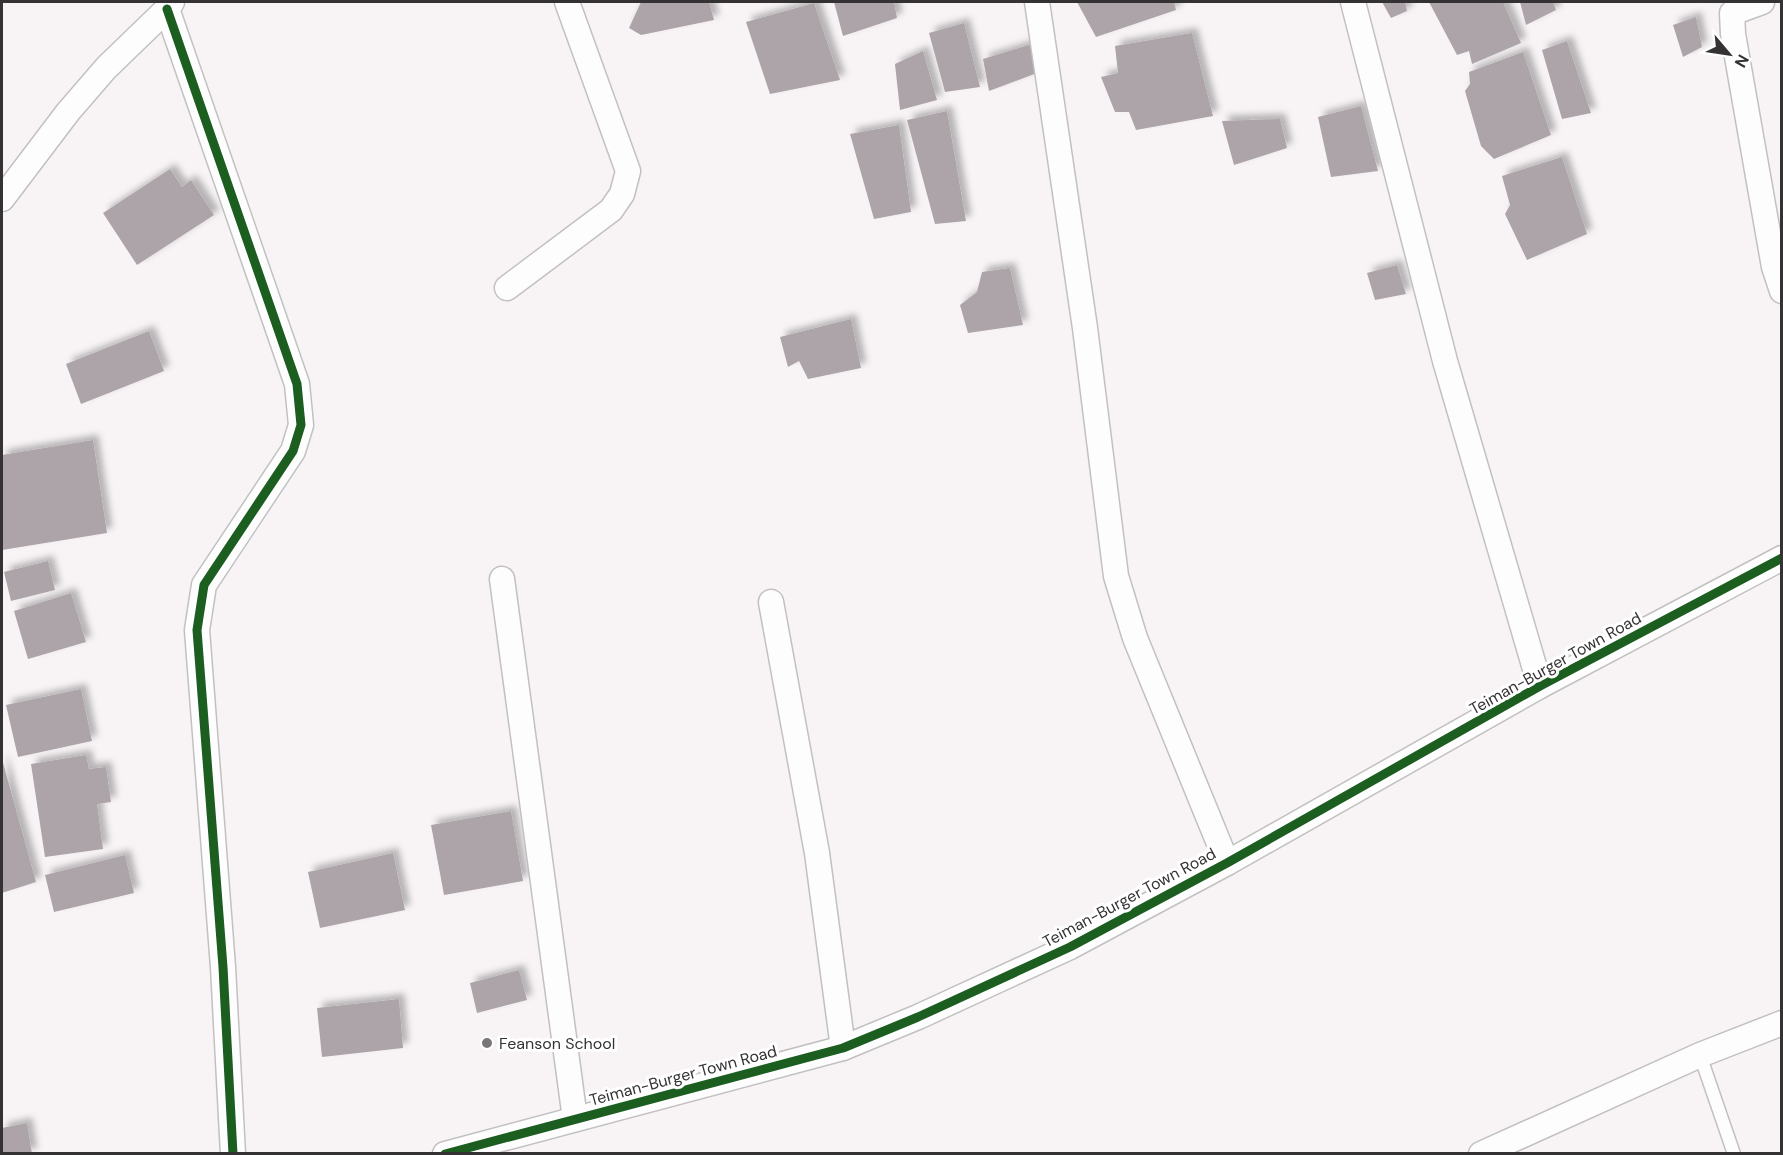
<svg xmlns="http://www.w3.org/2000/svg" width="1783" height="1155" font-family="'DM Sans',sans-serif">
	<defs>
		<filter id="shadow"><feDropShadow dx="5.5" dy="-5.5" stdDeviation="3" flood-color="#0004"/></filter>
	</defs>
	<rect width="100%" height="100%" fill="#f8f4f6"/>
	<!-- building -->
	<g fill="#aca4a8" filter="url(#shadow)">
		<polygon points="641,2 709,2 714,20 641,35 629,28"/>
		<polygon points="834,2 894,2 897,18 843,36"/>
		<polygon points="1077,2 1174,2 1176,10 1096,37"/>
		<polygon points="1382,2 1405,2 1407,11 1391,18"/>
		<polygon points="1429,2 1503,2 1521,43 1472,64 1469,51 1457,55"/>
		<polygon points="1520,2 1553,2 1556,10 1526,25"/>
		<polygon points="814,3 840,80 770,94 746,22"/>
		<polygon points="1696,17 1702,47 1683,57 1673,25"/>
		<polygon points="964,23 980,87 945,92 929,33"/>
		<polygon points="1192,33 1213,116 1136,130 1129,112 1115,112 1101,77 1118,73 1115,46"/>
		<polygon points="1567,41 1591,113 1562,119 1542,50"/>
		<polygon points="1032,44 1037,73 989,91 983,59"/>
		<polygon points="923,51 937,100 900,110 895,64"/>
		<polygon points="1523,52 1551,135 1494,159 1481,146 1465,91 1470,84 1469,72"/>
		<polygon points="1361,106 1378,171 1331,177 1318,117"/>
		<polygon points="947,111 966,221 935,224 907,120"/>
		<polygon points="1280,119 1287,148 1234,165 1222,121"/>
		<polygon points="899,125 911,212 874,219 850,134"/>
		<polygon points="1562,157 1587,234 1527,260 1505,214 1510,205 1502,176"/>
		<polygon points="170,169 182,187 191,180 214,215 137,265 103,213"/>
		<polygon points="1397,265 1406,294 1375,300 1367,273"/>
		<polygon points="1010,268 1023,325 968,333 960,305 977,292 982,272"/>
		<polygon points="851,319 861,368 808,379 799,361 788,367 780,337"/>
		<polygon points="149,331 164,371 81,404 66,364"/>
		<polygon points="93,440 107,533 2,550 2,455"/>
		<polygon points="48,561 55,590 11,601 4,572"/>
		<polygon points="71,593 86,642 28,659 14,611"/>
		<polygon points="81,689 92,741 18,757 6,705"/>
		<polygon points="86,755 89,769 106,767 111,802 97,804 103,849 45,857 31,764"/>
		<polygon points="2,759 36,882 2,893"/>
		<polygon points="511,811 523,881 444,895 431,825"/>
		<polygon points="393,853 405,910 320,928 308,872"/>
		<polygon points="125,855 134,893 54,912 45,875"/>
		<polygon points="519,970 527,1000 477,1013 470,983"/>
		<polygon points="399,999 403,1048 322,1057 317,1008"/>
		<polygon points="27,1123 32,1154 2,1154 2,1128"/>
	</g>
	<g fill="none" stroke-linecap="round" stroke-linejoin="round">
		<defs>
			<polyline id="lane" points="1700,1055 1734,1154"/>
			<g id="street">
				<polyline points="1037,2 1085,328 1116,576 1135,638 1227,863"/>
				<polyline points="1353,2 1445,361 1540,686"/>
				<polyline points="1762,2 1732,13 1733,34 1774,267 1782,291"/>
				<polyline points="167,9 297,384 301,425 293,451 204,585 197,630 223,967 233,1154"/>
				<polyline points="2,199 68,112 106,68 167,9 172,2"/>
				<polyline points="507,288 611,210 622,194 628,171 567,2"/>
				<polyline points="502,579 575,1119"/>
				<polyline points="771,602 817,853 843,1048"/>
				<polyline points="445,1154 843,1048 918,1017 1070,947 1227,863 1540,686 1782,558"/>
				<polyline points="1481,1154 1700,1055 1782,1023"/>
			</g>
		</defs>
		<!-- lane casing -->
		<use href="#lane" stroke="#c2c0c1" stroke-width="15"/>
		<!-- street casing -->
		<use href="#street" stroke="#c2c0c1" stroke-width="27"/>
		<!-- lane -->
		<use href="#lane" stroke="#fefdfe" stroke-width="12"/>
		<!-- street -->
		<use href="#street" stroke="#fefdfe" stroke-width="24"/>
		<defs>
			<g id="cycleway">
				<polyline points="167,9 297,384 301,425 293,451 204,585 197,630 223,967 233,1154"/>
				<polyline points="445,1154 843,1048 918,1017 1070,947 1227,863 1540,686 1782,558"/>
			</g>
		</defs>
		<!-- cycleway casing -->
		<use href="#cycleway" stroke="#fff" stroke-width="13"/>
		<!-- cycleway -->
		<use href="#cycleway" stroke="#1b5e20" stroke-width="9"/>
	</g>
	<!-- markers -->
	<circle fill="#797677" stroke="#fff" stroke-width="2" cx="487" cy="1043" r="6"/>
	<g text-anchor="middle" stroke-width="6" stroke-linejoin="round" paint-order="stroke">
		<!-- street labels -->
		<g font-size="16" fill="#353233" stroke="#fff">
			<text transform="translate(1555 663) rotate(-29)" y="6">Teiman-Burger Town Road</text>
			<text transform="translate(1129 897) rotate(-28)" y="6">Teiman-Burger Town Road</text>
			<text transform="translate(683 1075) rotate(-15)" y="6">Teiman-Burger Town Road</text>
		</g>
		<!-- poi labels -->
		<g font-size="16" fill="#353233" stroke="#fff" text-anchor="start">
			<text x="499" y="1049">Feanson School</text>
		</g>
	</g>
	<!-- border -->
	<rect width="1783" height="1155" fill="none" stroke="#353233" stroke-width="6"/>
	<!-- north arrow -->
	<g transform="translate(1729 54) rotate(119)" stroke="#ffffff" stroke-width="4.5" paint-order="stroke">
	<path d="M0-4.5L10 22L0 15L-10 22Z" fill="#353233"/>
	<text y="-9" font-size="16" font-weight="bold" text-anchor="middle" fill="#353233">N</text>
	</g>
</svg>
